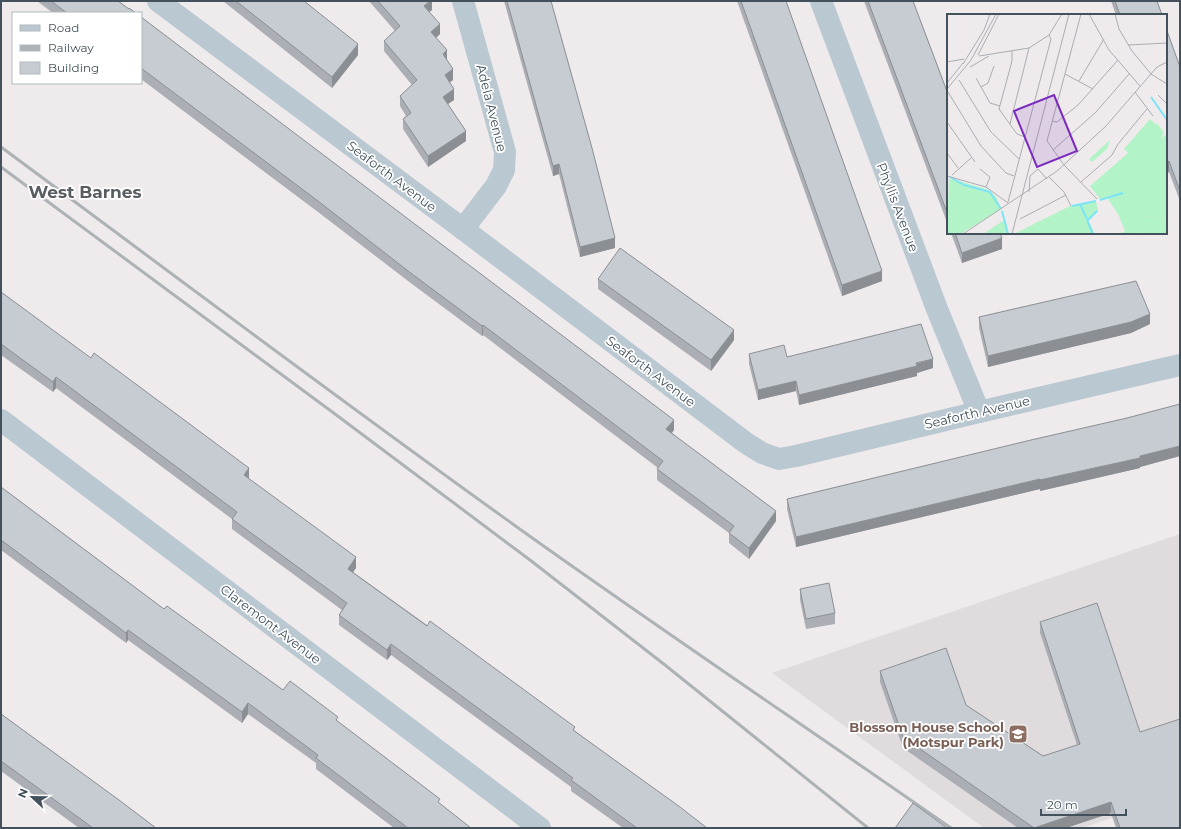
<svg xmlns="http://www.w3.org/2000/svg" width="1181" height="829" font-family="Montserrat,sans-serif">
	<rect width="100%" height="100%" fill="#efebec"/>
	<!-- education -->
	<polygon fill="#e0dcde" points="1180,534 1180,795 1082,828 984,828 772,673"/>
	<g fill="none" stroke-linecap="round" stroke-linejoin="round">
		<!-- minor -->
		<g stroke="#bac8d1" stroke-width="22">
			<polyline points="158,1 463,229 746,443 762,453 779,459 796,456 979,412 1180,365"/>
			<polyline points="821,1 937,309 979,412"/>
			<polyline points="463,229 496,186 504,170 505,152 463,1"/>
		</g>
		<!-- tertiary -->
		<polyline stroke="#bac8d1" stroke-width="22" points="1,420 540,828"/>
		<!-- rail -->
		<g stroke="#adb2b7" stroke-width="3">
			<path d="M1,147C182,281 362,417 545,547C679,642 816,734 951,828"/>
			<polyline points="1,167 335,414 530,560 665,665 868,828"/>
		</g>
	</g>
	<!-- wall -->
	<g fill="#abafb5">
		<polygon points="37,1 118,1 129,9 136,13 53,13"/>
		<polygon points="223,1 304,1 358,55 332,88"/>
		<polygon points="369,1 432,1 432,10 429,12 440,34 436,38 447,60 453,80 450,82 454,100 448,104 466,141 428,167 403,129 403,119 406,116 400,106 400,96 412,85 384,51 384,41 395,31"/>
		<polygon points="504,1 551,1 615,248 580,257 559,174 553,176"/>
		<polygon points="737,1 786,1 882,281 842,296"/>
		<polygon points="864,1 913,1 948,94 948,225"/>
		<polygon points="1111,1 1157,1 1162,15 1116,15"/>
		<polygon points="141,17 674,430 672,433 776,521 749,559 729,543 729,533 657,480 657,469 658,468 483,335 482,336 412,284 318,212 141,79"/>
		<polygon points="1166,28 1180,67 1180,201 1169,172 1167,173 1166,169"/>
		<polygon points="951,233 1000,233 1002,249 962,263"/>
		<polygon points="598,279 734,340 711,371 598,289"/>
		<polygon points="1,292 249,479 356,568 353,572 575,731 707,828 623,828 571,791 571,787 391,655 387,660 339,625 339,615 342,610 232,529 232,519 56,388 53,392 1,355"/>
		<polygon points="979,317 1150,324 1131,333 988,367 979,328"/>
		<polygon points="749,354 787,357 933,368 917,373 917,376 799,405 796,391 758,400 749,364"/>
		<polygon points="1180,404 1180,456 1140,467 1140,468 1040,491 1040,489 796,547 787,509 787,499 1127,418"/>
		<polygon points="1,487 164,609 283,690 338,722 440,804 471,828 394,828 316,769 316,763 248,714 242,723 128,640 126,643 1,550"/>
		<polygon points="800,589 835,613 835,624 806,629 800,600"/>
		<polygon points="1040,622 1140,732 1180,828 1116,828 1111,813 1066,828 1018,828 903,748 880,682 880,671 966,705 1043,756 1077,745 1040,633"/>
		<polygon points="1,714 156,828 79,828 1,771"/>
	</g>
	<!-- shaded-wall -->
	<g fill="#8b8f93">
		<polygon points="430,1 432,1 432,10 424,16 424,6"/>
		<polygon points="440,24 440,34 431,42 431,32"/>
		<polygon points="358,44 358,55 332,88 332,77"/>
		<polygon points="447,50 447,61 443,54"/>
		<polygon points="453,69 453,80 445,86 445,75"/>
		<polygon points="454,89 454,100 443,107 443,97"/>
		<polygon points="466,131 466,141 428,167 428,156"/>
		<polygon points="1169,161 1169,172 1167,173 1167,162"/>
		<polygon points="559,164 559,174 553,176 553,166"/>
		<polygon points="615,238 615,248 580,257 580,247"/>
		<polygon points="1002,238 1002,249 962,263 962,253"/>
		<polygon points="882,271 882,281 842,296 842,285"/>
		<polygon points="1150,314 1150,324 1131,333 988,367 988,356"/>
		<polygon points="483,325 483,335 482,336 482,326"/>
		<polygon points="734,330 734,340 711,371 711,360"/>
		<polygon points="933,359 933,368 917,373 917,376 799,405 799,395"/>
		<polygon points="56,377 56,388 53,392 53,382"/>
		<polygon points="796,381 796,391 758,400 758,390"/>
		<polygon points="674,420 674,430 666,440 666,429"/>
		<polygon points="1180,446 1180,456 1140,467 1140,468 1040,491 1040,480 1140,456"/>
		<polygon points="249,468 249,479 244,475"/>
		<polygon points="1040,479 1040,489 796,547 796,537"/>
		<polygon points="776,511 776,521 749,559 749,548"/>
		<polygon points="356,557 356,568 348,579 348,569"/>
		<polygon points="128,630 128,640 126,643 126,633"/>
		<polygon points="391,644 391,655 387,660 387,650"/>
		<polygon points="248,703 248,714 242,723 242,712"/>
		<polygon points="1111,802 1111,813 1066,828 1034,828"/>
	</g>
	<!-- building -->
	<g fill="#c7ccd2" stroke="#8b8f93">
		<polygon points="51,1 118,1 129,9 129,8 136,13 67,13"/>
		<polygon points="236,1 304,1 358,44 332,77"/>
		<polygon points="378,1 430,1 424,6 440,24 431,32 447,50 443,54 453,69 445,75 454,89 443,97 466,131 428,156 403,119 411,113 400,96 417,80 384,41 400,26"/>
		<polygon points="507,1 551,1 592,148 615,238 580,247 559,164 553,166"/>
		<polygon points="741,1 786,1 882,271 842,285"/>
		<polygon points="868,1 913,1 948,94 948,215"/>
		<polygon points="1115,1 1157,1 1162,15 1120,15"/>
		<polygon points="141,17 674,420 666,429 776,511 749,548 729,533 734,526 657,469 663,461 483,325 482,326 412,274 318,201 141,68"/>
		<polygon points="1166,28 1180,67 1180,191 1169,161 1167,162 1166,158"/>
		<polygon points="955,233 1000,233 1002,238 962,253"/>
		<polygon points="620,248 734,330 711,360 598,279"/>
		<polygon points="1136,281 1150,314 1131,322 988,356 979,317"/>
		<polygon points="1,292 91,358 94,353 249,468 244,475 356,557 348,569 427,626 430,621 575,727 573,730 680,807 707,828 637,828 571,780 573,778 391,644 387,650 339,615 347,603 232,519 237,512 56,377 53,382 1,344"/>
		<polygon points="921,324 933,359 916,363 917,366 799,395 796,381 758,390 749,354 784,345 787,357"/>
		<polygon points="1180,404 1180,446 1140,456 1140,458 1040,480 1040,479 796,537 787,499 1031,440 1127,418"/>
		<polygon points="1,487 164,609 167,606 283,690 290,681 338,717 336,720 440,799 438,802 471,828 408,828 316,758 318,755 248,703 242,712 128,630 126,633 1,540"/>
		<polygon points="829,583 835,613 806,619 800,589"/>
		<polygon points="1097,603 1140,732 1180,719 1180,828 1120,828 1111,802 1034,828 903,737 880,671 946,648 966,705 1043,756 1080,744 1040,622"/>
		<polygon points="1,714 119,800 156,828 93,828 1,761"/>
		<polygon points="913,803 947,828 895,828"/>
	</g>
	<!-- icons -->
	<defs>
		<symbol id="school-square" viewBox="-11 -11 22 22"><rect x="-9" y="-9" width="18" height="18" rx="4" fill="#8d6e63" stroke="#fff"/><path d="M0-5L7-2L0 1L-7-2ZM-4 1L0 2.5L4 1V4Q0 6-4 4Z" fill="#fff"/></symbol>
	</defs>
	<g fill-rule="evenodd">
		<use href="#school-square" x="1007" y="723" width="22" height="22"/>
	</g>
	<g text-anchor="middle" stroke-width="3.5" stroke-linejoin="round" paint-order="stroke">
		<!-- street labels -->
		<g font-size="13" fill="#42515b" stroke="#fff">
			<text transform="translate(492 108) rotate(76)" y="5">Adela Avenue</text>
			<text transform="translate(392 176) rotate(37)" y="5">Seaforth Avenue</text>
			<text transform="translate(898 207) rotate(69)" y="5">Phyllis Avenue</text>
			<text transform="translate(651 371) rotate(37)" y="5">Seaforth Avenue</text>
			<text transform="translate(977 412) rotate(-13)" y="5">Seaforth Avenue</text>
			<text transform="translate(271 624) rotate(37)" y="5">Claremont Avenue</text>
		</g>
		<!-- education labels -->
		<g font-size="13" font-weight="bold" fill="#785e54" stroke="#fff" text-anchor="end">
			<text x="1004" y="732">Blossom House School<tspan x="1004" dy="15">(Motspur Park)</tspan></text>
		</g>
		<!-- district labels -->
		<g font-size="17" font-weight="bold" fill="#585d62" stroke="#fff">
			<text x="85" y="198">West Barnes</text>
		</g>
	</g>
	<!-- overview -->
	<g transform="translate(947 14)">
		<rect width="220" height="220" fill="#efebec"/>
		<path d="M163,126L160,135L145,148L142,145ZM57,206L60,220H36Z" fill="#b3f3c8"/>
		<path d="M2,164L42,176L50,184L54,195L53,196L40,178L17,172ZM149,187L151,197L141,206L148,220H145L132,191ZM186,199L196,217L189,220H171L178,217L171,200Z" fill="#b3f3c8"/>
		<path d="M187,201L220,204V220H189L195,217Z" fill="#b3f3c8"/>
		<path d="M203,105L217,118L214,124L220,120V204L171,200L161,185L177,178L153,185L143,172L181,139L177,135ZM132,190L146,220H67L123,192Z" fill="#b3f3c8"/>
		<path d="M198 117a8 8 0 1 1 16 0a8 8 0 1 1-16 0ZM185 132a11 11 0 1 1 22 0a11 11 0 1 1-22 0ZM214,137L220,139V158L213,159L206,156L203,148L206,141ZM181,140L193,155L183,163L201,158L204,169L184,175L182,163L171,148ZM167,156L174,167L158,179L150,167ZM2,164L17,172L40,178L48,183L53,196L13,220H0ZM220,168V184L217,185L212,170ZM209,171L217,197L202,201L194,176ZM119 213a6 6 0 1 1 12 0a6 6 0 1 1-12 0ZM86.5 213a5.5 5.5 0 1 1 11 0a5.5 5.5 0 1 1-11 0Z" fill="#b3f3c8"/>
		<path fill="none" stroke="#7be4f6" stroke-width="2" d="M204,83L220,106M3,163L17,171L43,178L54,195M153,186L176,179M133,190L140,205M125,192L149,187M55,197L61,220M140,206L146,220M141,206L150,197"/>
		<path fill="none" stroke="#aaadb2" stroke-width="1" d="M134,0L100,127L117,151L150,185M142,0L162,36L193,72M168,0L172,15L185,37L204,60L220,70M181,31L220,29M65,37V47L52,95L70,120L78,123M31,41L52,0M32,42L82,34L102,21L115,0M0,48L17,45M16,50L37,16L43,0M23,53L42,42M118,60L146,75M29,64L43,89L53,92M12,66L44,118L72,145M132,67L157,25M0,69L16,49M34,73L41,69L47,52M0,75L24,46L49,0M1,78L34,132L59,159L67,162M188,78L206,102M211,81L220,90M105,107L110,108L131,91L171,46M0,108L28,148M63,110L82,34M106,136L148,99L183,59M0,139L11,154M33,155L43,163L39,173M5,161L24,144M0,162L39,173L61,189M102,163L117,178L124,192M134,168L165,141L171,130L200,95M82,178L83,162L91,155L100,165M61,188L104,25L102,21M73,205L119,181M16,220L110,157L159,112L210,53L220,48M65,220L122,0"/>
		<path fill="#7b2cbf" fill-opacity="0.15" stroke="#7b2cbf" stroke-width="2" d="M107,81L130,137L90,153L67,97Z"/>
		<rect width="220" height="220" fill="none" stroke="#42515b" stroke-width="2"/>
	</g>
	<!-- border -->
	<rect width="1181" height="829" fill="none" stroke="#42515b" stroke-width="4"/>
	<!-- legend -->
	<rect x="12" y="12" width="130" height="72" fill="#ffffff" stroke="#b3b9bd"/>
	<rect x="20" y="25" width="20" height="6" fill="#bac8d1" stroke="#b3b9bd"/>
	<text x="48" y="32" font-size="12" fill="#42515b">Road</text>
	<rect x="20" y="45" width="20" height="6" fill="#adb2b7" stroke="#b3b9bd"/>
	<text x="48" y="52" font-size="12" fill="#42515b">Railway</text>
	<rect x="20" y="62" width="20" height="12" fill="#c7ccd2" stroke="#b3b9bd"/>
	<text x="48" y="72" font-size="12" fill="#42515b">Building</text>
	<!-- north arrow -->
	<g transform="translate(32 797) rotate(292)" stroke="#ffffff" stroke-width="3" paint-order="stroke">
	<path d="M0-3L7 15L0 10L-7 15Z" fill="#42515b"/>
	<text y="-6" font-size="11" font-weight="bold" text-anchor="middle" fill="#42515b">N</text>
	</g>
	<!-- scale -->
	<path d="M1041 809v6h85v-6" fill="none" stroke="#42515b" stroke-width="2"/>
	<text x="1047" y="809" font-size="12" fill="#42515b" stroke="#ffffff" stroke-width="3" paint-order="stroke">20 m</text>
</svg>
